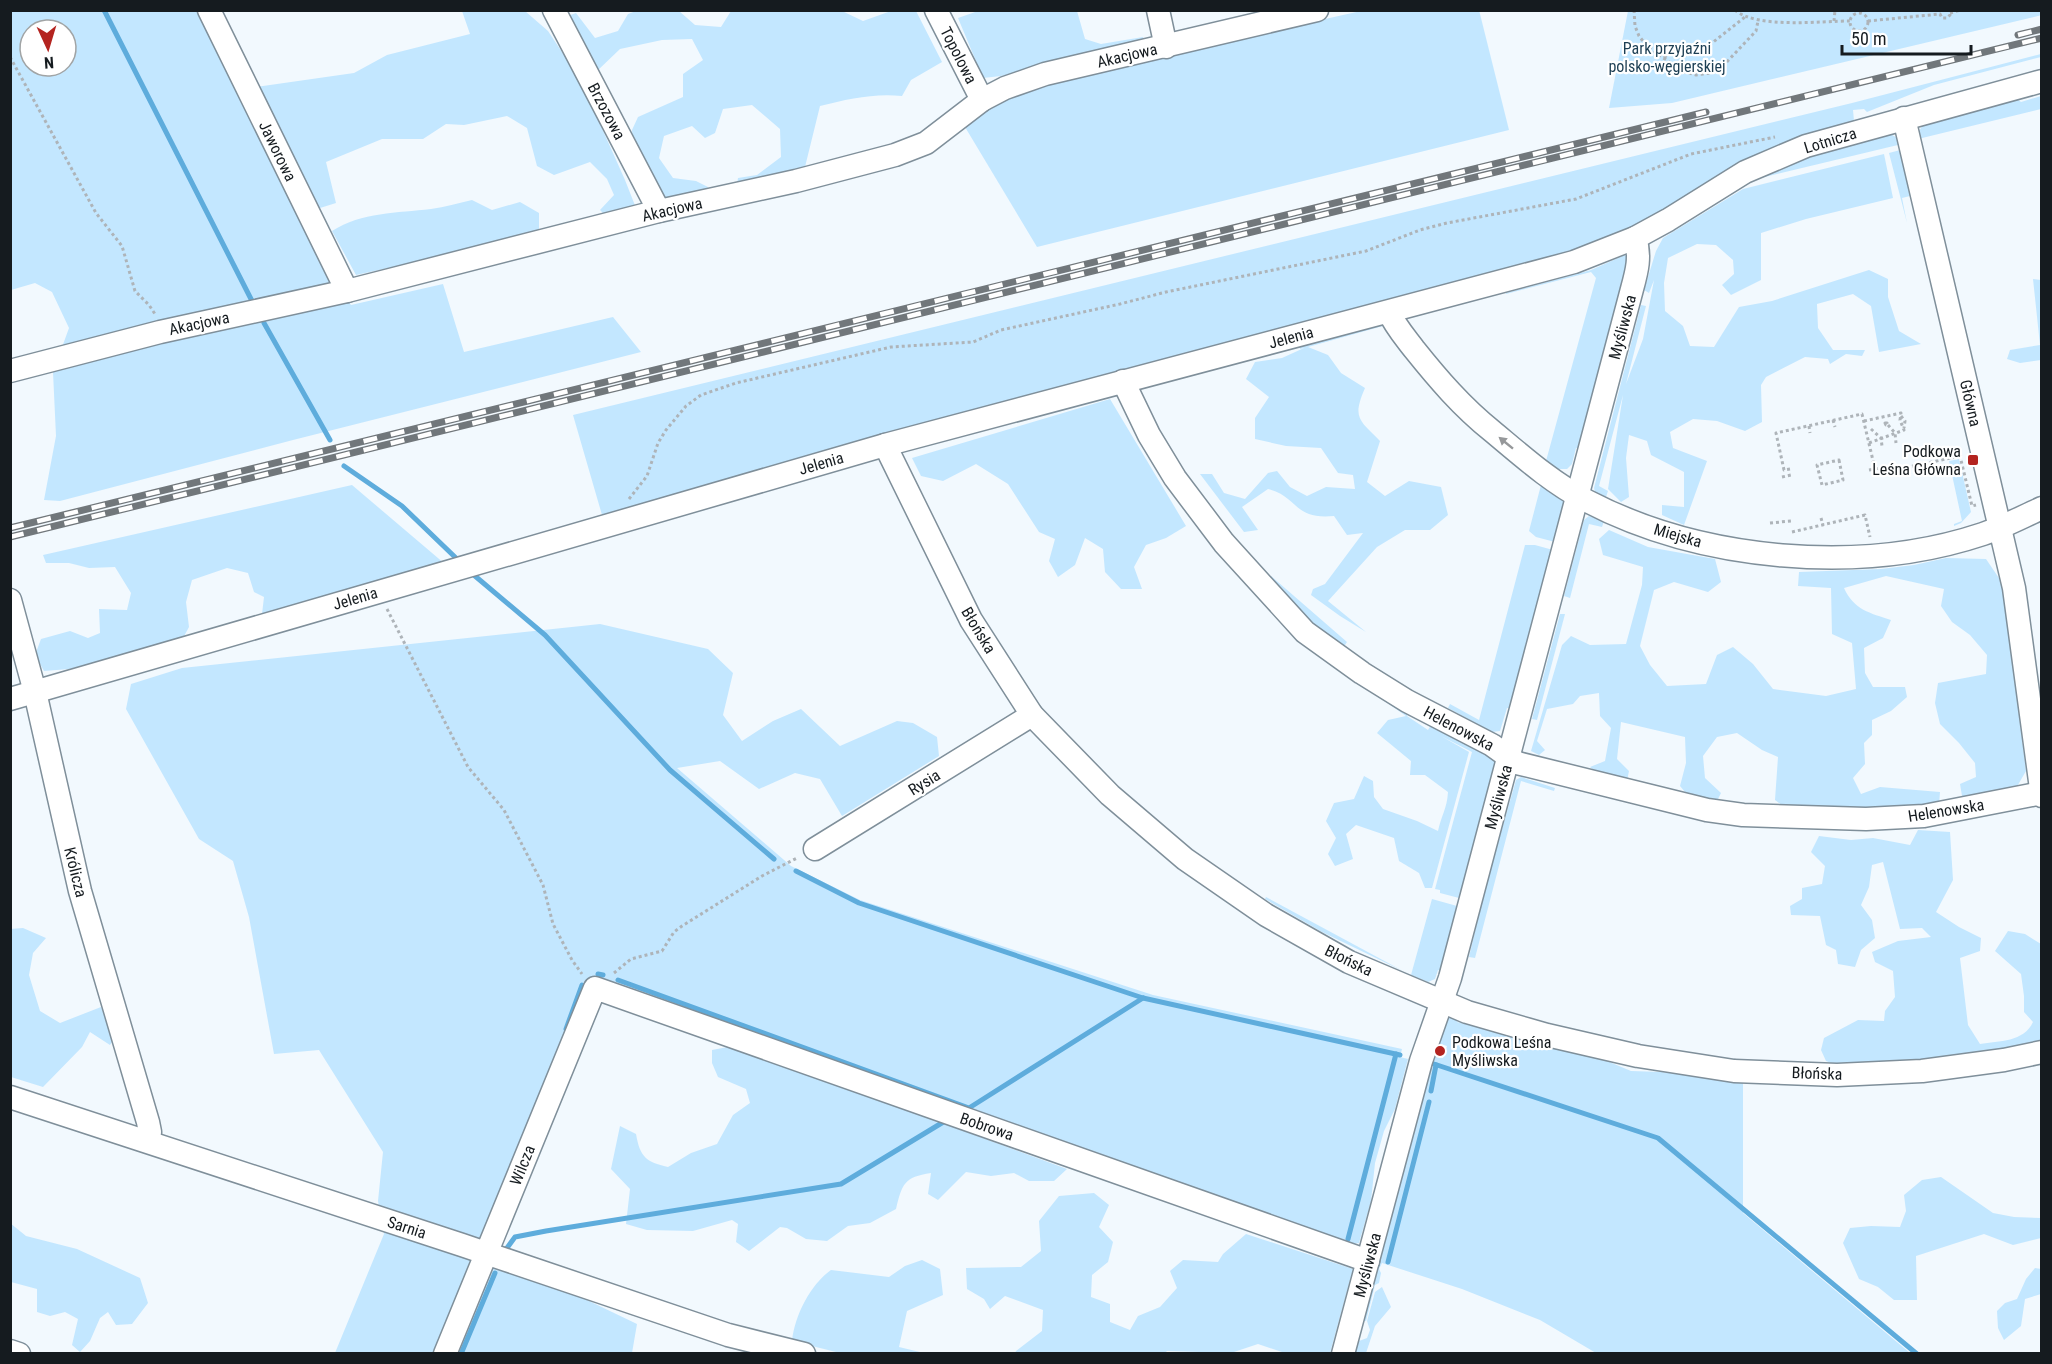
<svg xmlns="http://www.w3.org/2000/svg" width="2052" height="1364" font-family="'Roboto Condensed',sans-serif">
	<rect width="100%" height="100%" fill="#f2f9fe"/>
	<!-- green -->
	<g fill="#c3e7ff" fill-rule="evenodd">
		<polygon points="1479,10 1509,130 1037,247 965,127 1008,96 1048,81 1361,11"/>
		<path d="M11,11H198L256,87L354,73L387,55L470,34L462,11H525L548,31L580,79L625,180L636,208L605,215L600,210L614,195L607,179L590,162L554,175L537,166L527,128L507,116L464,125L446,124L423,139H382L326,162L336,203L320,208L305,224L331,278L351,305L443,284L464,352L613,317L641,352L293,440L60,501L44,500L56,436L53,372L69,328L52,292L35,283L11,290ZM30,30H66V66H30Z"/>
		<path d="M636,11H679L695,25L721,27L731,11H842L863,21L891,11H916L942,62L911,80L902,96C874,93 848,99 820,106L804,171L737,184L738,178L757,175L781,157L780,129L752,105L723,109L715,133L705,138L692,126L664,136L659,158L673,178L696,181L708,187L703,198L669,203L633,144L632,130L638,117L683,97V74L703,60L692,39L662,40L620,49L596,72L565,17L576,13L595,38L618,31L628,14Z"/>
		<polygon points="978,11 1077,11 1085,39 1101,44 1143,37 1147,46 1001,76 983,78 958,18"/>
		<polygon points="1628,11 2041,10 2042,15 1672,103 1609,108"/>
		<polygon points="2041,54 2041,57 1934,85 1867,112 1864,109 1853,110 1854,121 1861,122 1606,243 602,515 573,415 1852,103"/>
		<polygon points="2013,96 2021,102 2041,96 2041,109 1918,139 1919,131 1925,122"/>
		<polygon points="1889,133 1899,139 1902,144 1748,181 1801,157"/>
		<polygon points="1904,149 1914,195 1902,198 1907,223 1889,153"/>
		<polygon points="1884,154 1893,198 1806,219 1761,233 1761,280 1731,295 1722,285 1734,274 1733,260 1716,245 1697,244 1668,258 1664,283 1665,311 1683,326 1690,346 1714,347 1739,307 1772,301 1869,270 1888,279 1888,297 1899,331 1921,344 1879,352 1871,306 1853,294 1817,304 1818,328 1833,350 1865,350 1862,356 1846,354 1830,364 1828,359 1805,357 1766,377 1761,385 1762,422 1745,431 1717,421 1693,419 1670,432 1673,448 1707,461 1684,525 1662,515 1662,505 1684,507 1684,472 1651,455 1647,441 1629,435 1626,458 1629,497 1621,502 1608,489 1623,395 1599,486 1608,491 1606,497 1595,492 1594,488 1641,305 1646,306 1626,384 1643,339 1654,280 1649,293 1644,290 1656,251 1663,238 1743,189"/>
		<path d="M472,200L492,210L520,202L539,213V230L515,240L356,275L332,231C362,212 397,213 431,209C445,207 458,203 472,200Z"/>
		<polygon points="1625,255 1629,259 1582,450 1576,448 1572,464 1567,469 1556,469 1546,461 1596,278 1591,272 1506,294 1506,293 1591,270"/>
		<polygon points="2033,279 2041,280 2041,360 2020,363 2007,359 2010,350 2040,345"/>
		<path d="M1381,324L1383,325L1427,381L1401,353L1383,326L1308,347L1328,355L1341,373L1365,388C1352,418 1359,420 1380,441L1367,482L1385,496L1409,481L1441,487L1448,515L1430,530H1405L1377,547L1328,601L1366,632L1340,616L1311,595L1313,589L1325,584L1363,533L1347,535L1334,516C1293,520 1299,497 1268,489L1242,507L1258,530L1244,532L1200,474H1212L1224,493L1245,499L1268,473L1277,471L1290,487L1307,496L1326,487L1355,489L1353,475L1338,473L1321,448L1286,446L1255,439V418L1269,397L1246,379L1255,362L1282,358L1304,348L1300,349L1299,346Z"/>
		<polygon points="1110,399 1186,526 1166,538 1146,545 1134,567 1142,589 1121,589 1105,572 1103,549 1085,538 1075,565 1058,577 1049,561 1055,539 1039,532 1008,484 976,464 943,481 921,476 912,458"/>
		<polygon points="1959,459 1971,512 1961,523 1954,526 1954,524 1962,521 1949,461"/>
		<polygon points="1537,479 1566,497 1555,542 1536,537 1529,531 1541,485"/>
		<polygon points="352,485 445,564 262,614 264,597 254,592 248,573 227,568 192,580 186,602 189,627 182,640 69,669 44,671 35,655 41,639 70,631 88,638 100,633 99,609 127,610 131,593 115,567 89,568 69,563 46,563 43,555"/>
		<polygon points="1589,516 1604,521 1602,527 1589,524 1570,598 1564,596 1584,520"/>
		<path d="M1609,530L1648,547L1715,559L1721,582L1708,592L1674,582L1654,590L1640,646L1650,665L1667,686L1706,684L1717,655L1733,647L1753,664L1773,689L1826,696L1856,689L1852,643L1832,634L1831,588L1798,586L1799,572L1881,569L1914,565L1946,558L1986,559L2003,584L2026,771L2015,790L1963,802L1960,784L1976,777L1975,763L1959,743L1940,724L1935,703L1938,683L1986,674L1987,655L1970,635L1952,622L1941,606L1944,589L1886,576L1844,588C1854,610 1870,613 1891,620L1883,638L1864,648L1865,673L1873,687H1905L1907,697L1891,711L1872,720V735L1864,743L1865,764L1853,778L1861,794L1880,787L1940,792L1939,805L1910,808H1786L1775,800L1778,757L1762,750L1737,733L1717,737L1703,756L1705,778L1721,793L1716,803L1690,798L1680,786L1686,763L1685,737L1621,722L1617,759L1629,771L1627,781L1603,779L1590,767L1605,761L1611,728L1600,716L1599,693L1580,696L1573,704L1547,709L1537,741L1545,750L1539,755L1531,751L1562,645L1571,636L1590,645L1626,644L1642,585L1643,567L1603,555L1599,539Z"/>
		<polygon points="1525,545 1535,545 1553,550 1513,709 1507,708 1500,731 1492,732 1448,708 1450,704 1479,720"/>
		<polygon points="1271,576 1347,642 1343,648 1318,627 1313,633 1310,620 1267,580"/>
		<polygon points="1560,614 1565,614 1537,720 1532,719"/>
		<polygon points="600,624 708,649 733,673 723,715 742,741 773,721 801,709 840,746 897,721 913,723 937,737 939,756 842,816 820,779 795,773 759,789 720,761 677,768 791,866 860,900 1153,995 1402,1049 1400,1057 1408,1059 1395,1109 1384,1131 1375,1163 1371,1201 1359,1243 1353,1244 966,1117 599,985 480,1259 562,1288 637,1324 632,1353 335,1353 384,1234 378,1201 383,1152 319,1050 274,1054 249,917 233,861 199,839 126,709 131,684 182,668"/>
		<path d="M1366,688L1409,712L1407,716L1428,730L1433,722L1497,759L1463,896L1459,898L1440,893V890L1435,889L1472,752L1441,736L1469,752L1432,888H1425L1419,873L1399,861L1394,838L1356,825L1346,834L1353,859L1335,866L1328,854L1336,838L1326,821L1334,803L1354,799L1364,776L1373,781L1374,797L1383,809L1417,821L1438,831C1441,816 1447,809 1448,792L1425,775H1410L1411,761L1377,733L1388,720L1406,716Z"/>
		<polygon points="1521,777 1555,788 1554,791 1521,781 1475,958 1469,957 1485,889 1516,780"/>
		<path d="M1918,830L1950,832L1953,880L1936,912L1959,927L1981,938L1980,951L1960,958L1968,1025L1980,1044C1999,1041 2024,1042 2033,1022L2024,1012V996L2021,974L1995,951L2008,931L2025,934L2041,944V1044L1967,1058L1841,1067L1826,1061L1821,1050L1824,1038L1858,1020L1884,1021L1885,1011L1895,997L1893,971L1875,962L1872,952L1898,941L1931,937L1922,928L1900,929L1883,862L1872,865L1869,887L1861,905L1872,920L1875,938L1861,950L1855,967L1838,964L1836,950L1826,945L1820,916L1791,915L1790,906L1802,899V888L1822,884L1825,866L1811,852L1819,836L1851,840L1873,838L1910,845Z"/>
		<polygon points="1266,897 1403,971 1322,932 1265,899"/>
		<polygon points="1432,899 1457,906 1460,909 1443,972 1438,970 1435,979 1428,982 1411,975"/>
		<polygon points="23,928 46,938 33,953 29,975 40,1011 60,1023 101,1007 114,1039 110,1045 90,1032 82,1047 43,1087 11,1077 10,929"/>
		<polygon points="1451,1016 1458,1016 1457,1022 1607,1061 1631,1071 1662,1072 1743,1083 1743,1213 1910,1353 1596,1353 1540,1320 1462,1289 1382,1263 1379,1269 1381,1273 1379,1283 1375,1285 1366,1321 1361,1320 1430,1055 1443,1058 1447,1046 1434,1042 1445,1019"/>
		<path d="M733,1046L1067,1169L1054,1181H1029L1014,1173L991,1176L966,1172L938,1200L928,1194L931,1173C904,1177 902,1184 896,1209L870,1223L848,1226L827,1241L806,1239L787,1228L780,1227L749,1251L736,1242L738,1224L732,1220L693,1231L647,1230L626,1224L630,1189L611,1169L620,1126L636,1134C640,1157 646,1162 668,1167L691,1153L717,1144L733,1115L750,1103L746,1089L718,1077L712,1063V1050Z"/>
		<polygon points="1941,1177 1993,1213 2014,1217 2041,1218 2041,1238 2013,1245 1984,1234 1916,1256 1917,1300 1894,1300 1878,1287 1859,1279 1843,1243 1850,1228 1871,1226 1900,1227 1906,1211 1904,1195 1922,1180"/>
		<polygon points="1094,1193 1109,1205 1099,1227 1113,1242 1108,1262 1092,1275 1091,1297 1110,1304 1110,1322 1130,1330 1138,1316 1160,1307 1177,1288 1170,1271 1183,1260 1218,1262 1223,1254 1246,1234 1353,1269 1330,1353 1285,1353 1258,1344 1231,1353 1167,1351 1164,1354 1015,1353 1016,1351 1042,1331 1043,1310 1005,1296 990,1309 984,1299 967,1289 966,1268 1021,1267 1041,1251 1039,1221 1059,1196"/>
		<polygon points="10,1223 26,1236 77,1249 140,1278 148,1303 132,1324 116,1325 108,1312 100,1318 90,1341 80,1352 72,1345 78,1319 65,1312 50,1316 37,1312 37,1289 11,1282"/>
		<path d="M922,1260L940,1269L943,1295L907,1311L899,1347L924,1353H840L792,1341C795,1315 810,1285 831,1270L889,1277L905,1266Z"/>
		<polygon points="2035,1268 2041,1269 2041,1294 2025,1299 2021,1326 2004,1340 1998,1328 1997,1311 2005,1303 2017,1299 2026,1279"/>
		<polygon points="1382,1287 1391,1307 1375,1326 1366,1353 1352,1354 1359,1341 1367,1338 1370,1330 1367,1321 1375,1292"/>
	</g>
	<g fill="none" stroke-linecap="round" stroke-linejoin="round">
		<!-- stream -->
		<g stroke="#5eacdc" stroke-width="5">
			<polyline points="104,10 252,301"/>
			<polyline points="264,323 330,440"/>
			<polyline points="344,466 402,506 457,559"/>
			<polyline points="475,576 545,635 670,770 774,859"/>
			<polyline points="796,871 859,903 1143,998 1400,1055"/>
			<polyline points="598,974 603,975"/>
			<polyline points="618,980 969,1108 1143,998"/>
			<polyline points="566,1029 582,985"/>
			<polyline points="1431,1063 1658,1138 1917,1354"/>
			<polyline points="1431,1091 1436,1065"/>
			<polyline points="1348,1239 1396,1054"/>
			<polyline points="507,1248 515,1237 546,1231 841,1184 945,1121"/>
			<polyline points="1388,1262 1429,1102"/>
			<polyline points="461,1354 495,1273"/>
		</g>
		<defs>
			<g id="minor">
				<polyline points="209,10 347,291"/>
				<polyline points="554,10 659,211"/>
				<polyline points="936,10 982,100"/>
				<polyline points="1158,10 1166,47"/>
				<polyline points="1904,118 2014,588 2042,796"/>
				<path d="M1389,312C1395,326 1405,337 1414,349C1438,379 1462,407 1492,431C1522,456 1552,483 1587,501C1702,561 1860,575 1983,534C2003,527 2022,517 2042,508"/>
				<polyline points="10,371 160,332 347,291 659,211 796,181 895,155 926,143 982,100 1005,88 1045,74 1317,10"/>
				<polyline points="1123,381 1149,435 1175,478 1224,543 1305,632 1362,673 1407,701 1492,745 1517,763 1707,810 1743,815 1866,819 1924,816 2042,793"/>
				<polyline points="885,445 971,620 1032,715 1110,795 1185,859 1266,915 1349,962 1467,1012 1547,1035 1638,1056 1734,1071 1837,1075 1922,1071 2004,1060 2042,1052"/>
				<polyline points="10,600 35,692 80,891 148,1122 150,1132 148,1141"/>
				<polyline points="10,699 885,445 1574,262 1635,238 1668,220 1745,172 1806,146 2042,81"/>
				<polyline points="815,849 1032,715"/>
				<polyline points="10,1097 462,1245 728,1335 804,1354"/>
				<polyline points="10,1351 19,1354"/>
				<polyline points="445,1354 595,988 1368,1261"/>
				<path d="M1343,1354L1421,1061L1450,978L1632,289C1637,271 1641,256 1635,238"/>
			</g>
		</defs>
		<!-- minor casing -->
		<use href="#minor" stroke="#7f8f9a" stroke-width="25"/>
		<!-- path -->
		<g stroke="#aeb4b9" stroke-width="3" stroke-dasharray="3 3" stroke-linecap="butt">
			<polyline points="1634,10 1635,26 1639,36 1646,45 1681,71 1696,75 1711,73 1722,67 1756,31 1758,21"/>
			<path d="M1735,10C1757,29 1821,21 1851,21"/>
			<polyline points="1950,13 1961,10"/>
			<circle cx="1859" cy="22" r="9"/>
			<polyline points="1834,21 1835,10"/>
			<polyline points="1868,21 1940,14 1942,18 1947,18 1950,15 1949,10"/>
			<polyline points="10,57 96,213 122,246 135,291 149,305 155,314"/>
			<polyline points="1664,58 1670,52 1712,43 1745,17"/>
			<polyline points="1901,416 1905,421 1904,428"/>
			<polyline points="1833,420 1835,427"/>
			<polyline points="1864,421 1901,413 1900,420 1904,430 1869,443"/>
			<polygon points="1885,423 1887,423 1888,425 1886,425"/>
			<polyline points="1888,425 1895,433 1896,443"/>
			<polyline points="1809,426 1810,433"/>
			<polyline points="1871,429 1881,438 1882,446"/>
			<polygon points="1839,460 1843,480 1822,485 1817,465"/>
			<polyline points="1790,469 1784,470 1776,433 1862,414 1875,469"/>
			<polyline points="1869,470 1880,468 1881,473 1960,456 1972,506 1976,505"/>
			<polyline points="1782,477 1791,475"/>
			<polyline points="629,499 647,476 658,443 666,430 686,406 701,395 736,383 891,347 973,342 1001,330 1120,304 1166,292 1366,251 1420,230 1447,223 1576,199 1691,154 1775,137"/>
			<polyline points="1821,518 1823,525"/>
			<polyline points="1770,523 1791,521"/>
			<polyline points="1792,532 1865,515 1870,537"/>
			<polyline points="387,609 468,767 504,810 543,885 553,924 572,960 582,974"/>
			<polyline points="614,973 631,959 662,951 674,932 682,926 762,876 797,858"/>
		</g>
		<!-- minor -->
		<use href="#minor" stroke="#fff" stroke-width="22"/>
		<defs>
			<g id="rail">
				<polyline points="2018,35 2042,29"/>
				<polyline points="10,528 1706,112"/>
				<polyline points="10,537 2042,38"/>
			</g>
		</defs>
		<!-- rail casing -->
		<use href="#rail" stroke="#71777b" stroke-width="7"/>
		<!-- rail -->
		<use href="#rail" stroke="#fff" stroke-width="4.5" stroke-dasharray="14" stroke-linecap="butt"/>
	</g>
	<!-- one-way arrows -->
	<defs><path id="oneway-solid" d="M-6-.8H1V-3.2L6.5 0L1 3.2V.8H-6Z" transform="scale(1.5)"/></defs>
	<use fill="#96989a" href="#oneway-solid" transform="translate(1506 443) rotate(-141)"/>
	<!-- markers -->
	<g fill="#b42420" stroke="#fff" stroke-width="2">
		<rect x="1967" y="454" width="12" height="12" rx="3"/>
		<circle cx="1440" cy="1051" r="6"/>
	</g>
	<g text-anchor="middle" stroke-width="4.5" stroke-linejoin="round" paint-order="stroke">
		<!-- park labels -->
		<g font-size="16" fill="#1c3e53" stroke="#fff">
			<text x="1667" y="54">Park przyjaźni<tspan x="1667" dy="18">polsko-węgierskiej</tspan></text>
		</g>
		<!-- street labels -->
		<g font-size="16" fill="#151b1f" stroke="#fff">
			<text transform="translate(959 55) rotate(63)" y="6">Topolowa</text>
			<text transform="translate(1127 55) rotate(-13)" y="6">Akacjowa</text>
			<text transform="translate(607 111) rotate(62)" y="6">Brzozowa</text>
			<text transform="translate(1830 140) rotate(-17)" y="6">Lotnicza</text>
			<text transform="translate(278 151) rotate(64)" y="6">Jaworowa</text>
			<text transform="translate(672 209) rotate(-13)" y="6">Akacjowa</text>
			<text transform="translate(199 323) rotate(-12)" y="6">Akacjowa</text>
			<text transform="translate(1622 327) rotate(-75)" y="6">Myśliwska</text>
			<text transform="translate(1291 337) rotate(-15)" y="6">Jelenia</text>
			<text transform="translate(1971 403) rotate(77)" y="6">Główna</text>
			<text transform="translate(821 463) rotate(-16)" y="6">Jelenia</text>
			<text transform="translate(1678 535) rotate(16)" y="6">Miejska</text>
			<text transform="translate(355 598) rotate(-16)" y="6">Jelenia</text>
			<text transform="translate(979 630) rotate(59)" y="6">Błońska</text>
			<text transform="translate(1459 728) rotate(28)" y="6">Helenowska</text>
			<text transform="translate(924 782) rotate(-32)" y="6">Rysia</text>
			<text transform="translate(1498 797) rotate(-75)" y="6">Myśliwska</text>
			<text transform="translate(1946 810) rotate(-9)" y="6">Helenowska</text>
			<text transform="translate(76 872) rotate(76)" y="6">Królicza</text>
			<text transform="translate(1349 960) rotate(26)" y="6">Błońska</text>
			<text transform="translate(1817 1073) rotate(2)" y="6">Błońska</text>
			<text transform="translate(987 1126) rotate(19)" y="6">Bobrowa</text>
			<text transform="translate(522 1165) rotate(-68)" y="6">Wilcza</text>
			<text transform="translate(407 1227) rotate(18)" y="6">Sarnia</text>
			<text transform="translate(1367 1265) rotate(-75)" y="6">Myśliwska</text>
		</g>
		<!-- poi labels -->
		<g font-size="16" fill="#151b1f" stroke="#fff" text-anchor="end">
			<text x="1961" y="457">Podkowa<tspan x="1961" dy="18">Leśna Główna</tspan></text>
			<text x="1452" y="1048" text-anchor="start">Podkowa Leśna<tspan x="1452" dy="18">Myśliwska</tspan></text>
		</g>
	</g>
	<!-- border -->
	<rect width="2052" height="1364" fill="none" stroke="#151b1f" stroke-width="24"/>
	<!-- north arrow -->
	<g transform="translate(48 48) rotate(176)"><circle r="28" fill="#ffffff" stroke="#a1a4a5" stroke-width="1.5"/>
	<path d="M0-4.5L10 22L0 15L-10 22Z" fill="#b42420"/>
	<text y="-9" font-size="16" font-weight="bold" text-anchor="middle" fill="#151b1f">N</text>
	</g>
	<!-- scale -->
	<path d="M1842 45v9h129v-9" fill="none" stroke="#151b1f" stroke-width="3"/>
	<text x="1851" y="45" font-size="18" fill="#151b1f" stroke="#ffffff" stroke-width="4.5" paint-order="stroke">50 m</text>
</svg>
